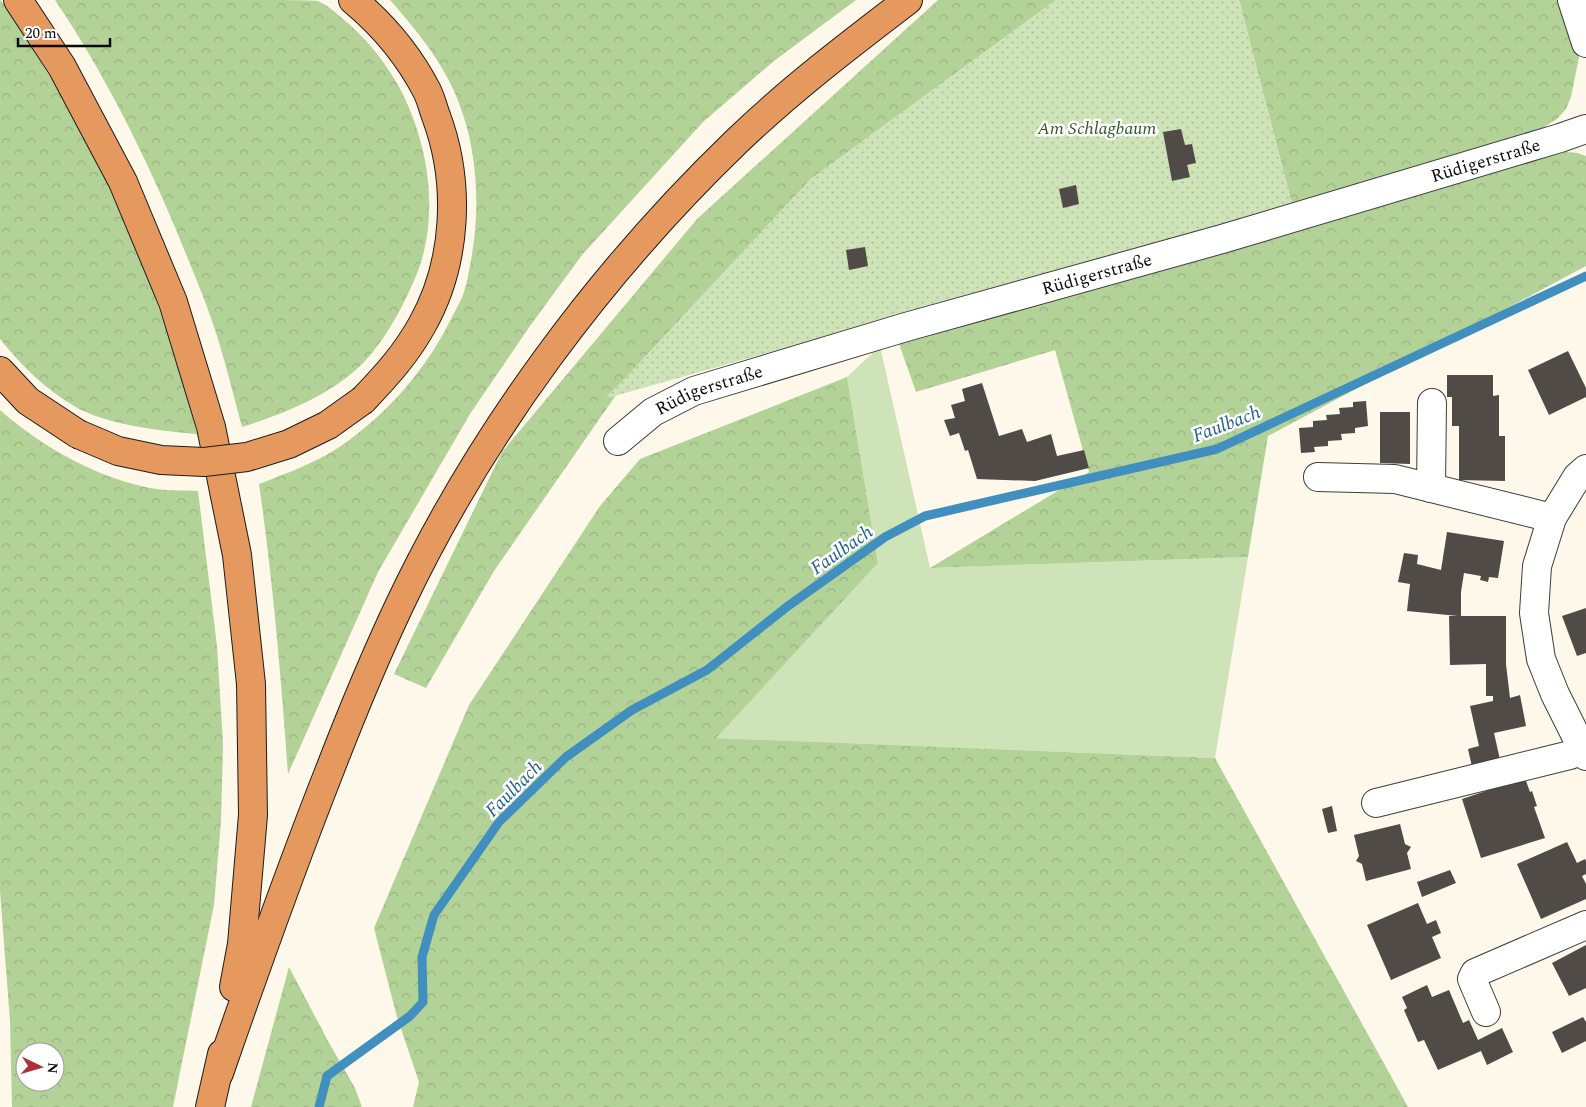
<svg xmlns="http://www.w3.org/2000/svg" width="1586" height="1107" font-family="Spectral,serif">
	<defs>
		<pattern id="forest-crowns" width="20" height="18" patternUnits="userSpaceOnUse" patternTransform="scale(1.25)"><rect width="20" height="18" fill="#b3d298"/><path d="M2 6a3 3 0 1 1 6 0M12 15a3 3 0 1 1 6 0" fill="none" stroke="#99b382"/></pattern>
		<pattern id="park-dots" width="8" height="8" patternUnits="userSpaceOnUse" patternTransform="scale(1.25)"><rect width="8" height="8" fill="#cee3b7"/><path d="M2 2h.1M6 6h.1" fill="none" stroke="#b0c19c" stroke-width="1.8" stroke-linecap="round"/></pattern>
	</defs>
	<rect width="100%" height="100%" fill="#fdf8e9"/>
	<!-- grass -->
	<polygon fill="#cee3b7" points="880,346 930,568 1248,557 1215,758 715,738 878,563 847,377"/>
	<!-- forest -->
	<g fill="url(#forest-crowns)" fill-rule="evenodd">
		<path d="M0,0C10,9 29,43 37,56C112,172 163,301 197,434C161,431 106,425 74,406C45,389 21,365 0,339Z"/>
		<path d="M55,0C124,0 192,0 261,0C273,0 310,0 318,1C327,5 335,12 342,18C366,38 384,60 399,87C425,135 437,197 424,251C420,270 410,290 401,308C390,329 376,351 358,368C326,397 283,414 242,427C234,398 227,368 218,339C207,303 191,267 177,232C143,151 104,73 55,0Z"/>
		<path d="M390,0H856L774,61L703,122L582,255L530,326L470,414L378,572L288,774C281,677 273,581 259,484C287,473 316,463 341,446C388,413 425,371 451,319C455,311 461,301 464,292C467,284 468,275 470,266C482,204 478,136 448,79C433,50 411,24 390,0Z"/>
		<polygon points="938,0 1056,0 811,179 634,369 494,571 426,688 394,674 502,452 697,219"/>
		<polygon points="1239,0 1558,0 1579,57 1571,97 1566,109 1557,119 1541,129 1292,204"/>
		<polygon points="1567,152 1577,153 1586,156 1586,266 1268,436 1248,557 930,568 1089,472 1055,350 916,392 898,341 1556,153"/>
		<polygon points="847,377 878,563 716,738 1215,758 1408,1107 413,1107 419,1082 397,1017 374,928 469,705 600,506 640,459"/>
		<path d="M0,410C42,447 100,480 156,489C170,491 184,490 198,491L217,646L223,744L221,821L214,905L173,1107H12L10,1021L0,891ZM25,1052H55V1082H25Z"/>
		<polygon points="289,967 328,1041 355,1088 362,1107 251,1107"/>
	</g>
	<!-- park -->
	<polygon fill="url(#park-dots)" points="1056,0 1239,0 1292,204 604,399 634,369 811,179"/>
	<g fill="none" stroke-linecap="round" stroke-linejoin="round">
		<!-- stream -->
		<polyline stroke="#418fbe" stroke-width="9" points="319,1107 327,1076 410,1016 423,1002 422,957 434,915 499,822 566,757 632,710 707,670 788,606 885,537 925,516 1217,449 1586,276"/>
	</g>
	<!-- building -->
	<g fill="#514b47">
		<polygon points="1181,129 1185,145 1192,144 1196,163 1187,165 1190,177 1172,181 1163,132"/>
		<polygon points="1076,185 1079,204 1063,208 1059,189"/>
		<polygon points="865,247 868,266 849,270 846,250"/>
		<polygon points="1568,351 1586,388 1586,397 1549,415 1528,370"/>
		<polygon points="1447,375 1493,375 1493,396 1499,395 1499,436 1505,436 1505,481 1459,480 1459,426 1452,426 1452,397 1447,397"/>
		<polygon points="982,383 999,436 1022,429 1027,442 1051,434 1057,456 1084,450 1089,468 1035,481 977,479 968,450 965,451 959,433 950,436 944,420 955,418 951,405 965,401 962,389"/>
		<polygon points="1366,401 1368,426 1355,428 1355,433 1341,434 1342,440 1328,441 1328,446 1314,447 1315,452 1301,453 1299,428 1313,427 1313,421 1327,420 1326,415 1340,414 1339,408 1353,407 1353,402"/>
		<polygon points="1380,412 1410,412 1410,464 1380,463"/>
		<polygon points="1447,532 1504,541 1498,578 1489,577 1488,582 1480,580 1481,576 1464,573 1461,592 1461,616 1506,616 1506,664 1510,698 1520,695 1526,726 1494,733 1501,764 1473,771 1468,749 1479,746 1470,706 1493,701 1493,696 1486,696 1486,664 1450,665 1449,616 1458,616 1407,611 1410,584 1398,582 1404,553 1418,555 1417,564 1441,570"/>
		<polygon points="1586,608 1586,653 1577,656 1562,616"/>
		<polygon points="1525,778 1530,792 1532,791 1537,806 1534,807 1545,838 1481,858 1462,799"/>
		<polygon points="1332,806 1337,831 1328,833 1322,809"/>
		<polygon points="1400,824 1405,844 1411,847 1407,853 1411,869 1366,881 1362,864 1356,861 1359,856 1354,835"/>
		<polygon points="1567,842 1577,863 1585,859 1586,861 1586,874 1582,876 1586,884 1586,899 1541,919 1517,864"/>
		<polygon points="1450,870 1456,883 1422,897 1417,882"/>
		<polygon points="1418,903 1427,924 1436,920 1441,933 1432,937 1441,958 1391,980 1367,925"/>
		<polygon points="1586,945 1586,988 1569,996 1552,963"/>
		<polygon points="1427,985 1432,997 1449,990 1463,1023 1469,1020 1478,1040 1502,1028 1513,1052 1487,1065 1481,1051 1438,1070 1424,1040 1418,1042 1404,1010 1407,1008 1402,997"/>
		<polygon points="1583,1017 1586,1022 1586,1041 1562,1053 1552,1032"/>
	</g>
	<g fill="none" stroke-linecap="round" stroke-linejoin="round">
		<defs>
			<g id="minor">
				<polyline points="1572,0 1586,43"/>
				<path id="s1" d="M618,441L653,412L694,391L906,327L1222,239L1560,138L1586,129"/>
				<polyline points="1586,469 1577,477 1552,518 1537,566 1534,613 1541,659 1555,694 1586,756"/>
				<polyline points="1318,477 1395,479 1552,518"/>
				<polyline points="1431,488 1432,403"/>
				<polyline points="1376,803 1570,755 1582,749"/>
				<polyline points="1486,1012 1472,979 1475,973 1586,925"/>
			</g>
			<g id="highway">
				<polyline points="18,0 62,67 123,182 173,302 211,427 237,555 251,684 253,815 242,944 234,987"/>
				<path d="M353,0C383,25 409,56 427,91C431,99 433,108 436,116C461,183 457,263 422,325C406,354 386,376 363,400"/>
				<polyline points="0,371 28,401 78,434"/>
				<path d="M219,1073C254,972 290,871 329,772C351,715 374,659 400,604C481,433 601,272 737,141C790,90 849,45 908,0"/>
				<polyline points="210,1107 222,1054"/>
			</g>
		</defs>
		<!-- minor casing -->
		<use href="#minor" stroke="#3d3d3d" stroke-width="30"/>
		<!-- highway casing -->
		<use href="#highway" stroke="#1b1b1b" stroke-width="30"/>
		<!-- minor -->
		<use href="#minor" stroke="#fff" stroke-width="28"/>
		<!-- highway -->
		<use href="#highway" stroke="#e5995e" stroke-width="28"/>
		<defs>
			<polyline id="highway-bridge" points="78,434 118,451 161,460 204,462 247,457 289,444 328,425 363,400"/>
		</defs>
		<!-- highway-bridge casing -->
		<use href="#highway-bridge" stroke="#1b1b1b" stroke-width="30" stroke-linecap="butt"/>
		<!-- highway-bridge -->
		<use href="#highway-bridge" stroke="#e5995e" stroke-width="28"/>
	</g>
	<g text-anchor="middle" stroke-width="5" stroke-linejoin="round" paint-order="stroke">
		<!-- park labels -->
		<g font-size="18" font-style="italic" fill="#2e5a22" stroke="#fff">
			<text x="1097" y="134">Am Schlagbaum</text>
		</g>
		<!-- street labels -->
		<g font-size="18" fill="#0a0a0a" stroke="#fff">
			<text dy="6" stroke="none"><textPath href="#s1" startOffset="916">Rüdigerstraße</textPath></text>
			<text dy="6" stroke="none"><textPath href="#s1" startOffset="511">Rüdigerstraße</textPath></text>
			<text dy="6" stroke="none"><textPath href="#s1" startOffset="106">Rüdigerstraße</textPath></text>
		</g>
		<!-- water labels -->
		<g font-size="19" font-style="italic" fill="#21608d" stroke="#fff">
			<text transform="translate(1226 423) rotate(-21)" y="7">Faulbach</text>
			<text transform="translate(841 549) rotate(-35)" y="7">Faulbach</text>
			<text transform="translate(513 788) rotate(-45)" y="7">Faulbach</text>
		</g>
	</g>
	<!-- north arrow -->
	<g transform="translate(40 1067) rotate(95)"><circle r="24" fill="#ffffff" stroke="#9d9d9d"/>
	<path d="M0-4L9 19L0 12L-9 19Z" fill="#ab3139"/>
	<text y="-8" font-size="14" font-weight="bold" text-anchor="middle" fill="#0a0a0a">N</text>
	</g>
	<!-- scale -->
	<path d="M18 38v8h92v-8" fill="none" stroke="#0a0a0a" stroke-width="2.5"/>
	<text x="25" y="38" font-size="15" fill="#0a0a0a" stroke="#ffffff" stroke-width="4" paint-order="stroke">20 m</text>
</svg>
